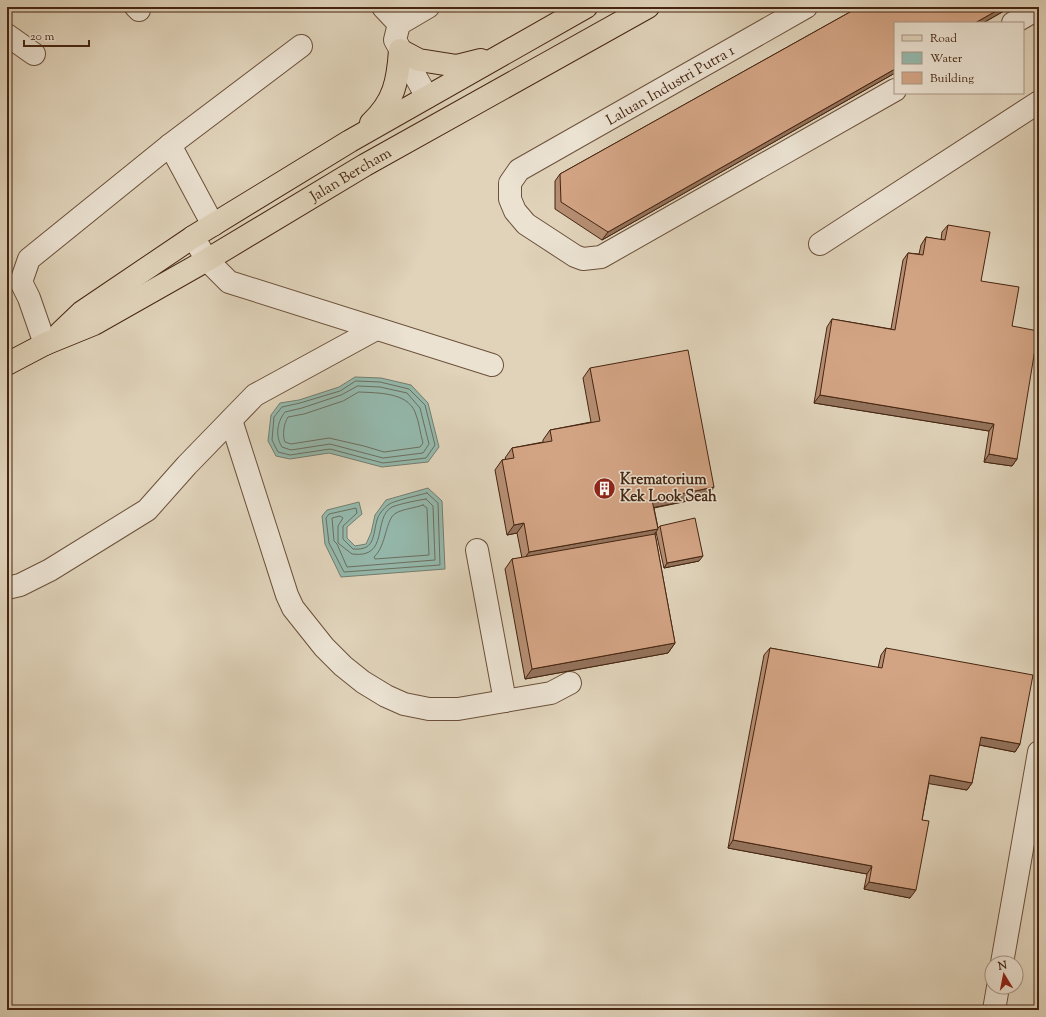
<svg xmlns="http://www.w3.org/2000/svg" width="1046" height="1017" font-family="'Sorts Mill Goudy',serif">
	<rect width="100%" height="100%" fill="#e0d3ba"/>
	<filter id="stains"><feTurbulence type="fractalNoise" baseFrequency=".005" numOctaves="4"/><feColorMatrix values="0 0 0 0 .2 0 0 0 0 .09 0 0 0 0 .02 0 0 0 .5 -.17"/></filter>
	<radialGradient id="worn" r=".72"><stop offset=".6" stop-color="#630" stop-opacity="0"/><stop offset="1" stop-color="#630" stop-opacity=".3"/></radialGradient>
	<!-- water -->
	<g fill="#94b8ac" stroke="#747d6e">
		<polygon points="355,377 381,378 411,385 428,403 439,447 428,462 382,467 329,453 290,459 276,456 268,441 271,415 280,403 299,400 339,387"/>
		<polygon points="428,488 442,501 445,569 341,577 325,544 322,516 327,510 359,502 362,514 347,527 347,538 355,546 366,544 371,533 375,515 386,500"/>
	</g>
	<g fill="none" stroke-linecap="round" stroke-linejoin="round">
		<!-- shore -->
		<g stroke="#6c6e5e" stroke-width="1">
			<polygon points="356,381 380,382 409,389 425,405 435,445 426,458 383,463 330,449 290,455 278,452 272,440 274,417 282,407 300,403 340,391"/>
			<path d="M358,386L380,387L407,393L420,408L429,444L423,453L383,458L330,444L291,450L282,447C275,436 277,422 285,412L302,408L341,395Z"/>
			<path d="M359,392C377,393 407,392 415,412C419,421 420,433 423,443L420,447L384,452L364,446L329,438L291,444L285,442C282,435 284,423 288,417L304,414L343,401Z"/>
			<path d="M427,493L438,503L440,565L344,572L329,543L326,518L329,514L356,508L357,513L343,526V539L353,549C377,551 372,533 378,517C380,513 385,507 388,505C392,501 420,495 427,493Z"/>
			<path d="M426,499L433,506L435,560L347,567L337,544L334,541L332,518L340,516L343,518L338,526V543L352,554C390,559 372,518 392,507C399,504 419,500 426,499Z"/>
			<path d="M423,505L427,508L429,555L375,559L374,557C387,545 385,519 396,513C403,509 415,508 423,505Z"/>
		</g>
		<defs>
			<g id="minor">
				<polyline points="136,7 139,10"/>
				<polyline points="383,7 399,24"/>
				<polyline points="806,7 519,170 510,183 510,199 515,211 526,224 575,256 583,259 601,257 895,90"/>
				<polyline points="1013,23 1039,8"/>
				<polyline points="7,35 34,54"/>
				<polyline points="427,97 395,40 399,24 428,7"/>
				<polyline points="170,145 213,225"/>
				<polyline points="193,237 207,260 229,282 492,365"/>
				<polyline points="820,244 1039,102"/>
				<polyline points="45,344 29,298 21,282 29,259 170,145 301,46"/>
				<polyline points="231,420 287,595 293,608 324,647 343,666 363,682 386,696 404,704 429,709 458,709 551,693 570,683"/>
				<polyline points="477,550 505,701"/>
				<polyline points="7,588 20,585 50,570 147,510 187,465 255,395 376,329"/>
				<polyline points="1002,963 1039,752"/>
				<polyline points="994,1010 998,987"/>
			</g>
			<g id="major">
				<path d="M371,123C394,102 398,81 400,50L419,60L457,66L481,60"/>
				<polyline points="60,333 82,312 193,237 350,141 586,7"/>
				<path id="s1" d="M7,364L45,344L94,324L207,260L365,165L648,7"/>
			</g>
		</defs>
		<!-- minor casing -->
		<use href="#minor" stroke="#6c503a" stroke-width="24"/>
		<!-- major casing -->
		<use href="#major" stroke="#452510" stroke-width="24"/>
		<!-- minor -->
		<use href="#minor" stroke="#ebe2d2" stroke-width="22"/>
		<!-- major -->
		<use href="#major" stroke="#e0d3ba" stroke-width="22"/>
	</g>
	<!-- wall -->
	<g fill="#b58d72" stroke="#452510">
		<polygon points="859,7 1011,7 983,23 895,23 895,73 602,240 555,209 555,181 560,174"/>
		<polygon points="948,225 981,281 1012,326 1017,459 1012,466 984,462 989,431 814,403 827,327 832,319 891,329 903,260 908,253 919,254 921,245 926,237 941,240 942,232"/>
		<polygon points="590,368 707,497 654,508 658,528 660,526 699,561 664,568 656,532 655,534 675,643 668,653 525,679 505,569 512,559 522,558 517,533 507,535 495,470 502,460 506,459 505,458 512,448 543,442 543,440 550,430 591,422 583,378"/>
		<polygon points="770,648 878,668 881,655 886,648 1020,744 1015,752 979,745 972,783 967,790 929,783 922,820 910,898 864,889 867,874 728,848 764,655"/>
	</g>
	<!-- shaded-wall -->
	<g fill="#94735c" stroke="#452510">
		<polygon points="1003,7 1011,7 983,23 975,23"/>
		<polygon points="895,69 895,73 602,240 608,232"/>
		<polygon points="820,395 994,424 989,431 814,403"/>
		<polygon points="989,454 1017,459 1012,466 984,462"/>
		<polygon points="714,487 707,497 646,509 652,500"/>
		<polygon points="524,523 517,533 507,535 514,525"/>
		<polygon points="658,529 651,539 522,562 529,552"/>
		<polygon points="703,556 699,561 664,568 667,563"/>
		<polygon points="675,643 668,653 525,679 532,669"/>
		<polygon points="981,737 1020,744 1015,752 975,744"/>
		<polygon points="930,775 972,783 967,790 925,783"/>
		<polygon points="733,840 872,866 867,874 728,848"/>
		<polygon points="869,882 916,890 910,898 864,889"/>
	</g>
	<!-- building -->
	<g fill="#d3a484" stroke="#452510">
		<polygon points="859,7 1003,7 975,23 895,23 895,69 608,232 561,202 560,174"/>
		<polygon points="948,225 990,232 981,281 1019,287 1012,326 1038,331 1017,459 989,454 994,424 820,395 832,319 895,330 908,253 923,255 926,237 945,240"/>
		<polygon points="688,350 714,487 652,500 658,529 529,552 524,523 514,525 502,460 514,458 512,448 552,441 550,430 600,421 590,368"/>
		<polygon points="695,518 703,556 667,563 660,526"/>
		<polygon points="655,534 675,643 532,669 512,559"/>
		<polygon points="770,648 882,668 886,648 1033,675 1020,744 981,737 972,783 930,775 922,820 929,821 916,890 869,882 872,866 733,840"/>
	</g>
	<!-- icons -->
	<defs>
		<symbol id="building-disc" viewBox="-11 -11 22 22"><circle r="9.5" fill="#8f2418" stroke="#ebe2d2"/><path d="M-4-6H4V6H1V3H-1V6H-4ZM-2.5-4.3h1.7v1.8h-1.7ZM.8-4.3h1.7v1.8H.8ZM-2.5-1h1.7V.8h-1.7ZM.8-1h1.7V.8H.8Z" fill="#fff"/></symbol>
	</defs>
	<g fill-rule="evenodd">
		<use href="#building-disc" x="592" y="476" width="25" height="25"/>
	</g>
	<g text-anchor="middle" stroke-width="3" stroke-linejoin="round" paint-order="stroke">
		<!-- street labels -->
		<g font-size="15" fill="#452510" stroke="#ebe2d2">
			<text transform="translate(670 85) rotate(-30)" y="5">Laluan Industri Putra 1</text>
			<text dy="5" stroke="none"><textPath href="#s1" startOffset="393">Jalan Bercham</textPath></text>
		</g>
		<!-- poi labels -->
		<g font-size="15" font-weight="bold" fill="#452510" stroke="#ebe2d2" text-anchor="start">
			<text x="620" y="484">Krematorium<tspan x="620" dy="17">Kek Look Seah</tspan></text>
		</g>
	</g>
	<!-- margin -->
	<rect width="1046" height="1017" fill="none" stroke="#e0d3ba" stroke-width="24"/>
	<rect x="8" y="8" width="1030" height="1001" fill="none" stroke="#452510" stroke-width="2"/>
	<rect x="12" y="12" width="1022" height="993" fill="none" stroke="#452510"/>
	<!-- legend -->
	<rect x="894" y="22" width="130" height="72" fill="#ebe2d2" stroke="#a99684"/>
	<rect x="902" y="35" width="20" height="6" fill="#e0d3ba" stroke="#a99684"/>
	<text x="930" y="42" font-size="12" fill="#452510">Road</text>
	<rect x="902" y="52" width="20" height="12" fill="#94b8ac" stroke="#a99684"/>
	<text x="930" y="62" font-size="12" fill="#452510">Water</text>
	<rect x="902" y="72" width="20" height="12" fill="#d3a484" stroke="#a99684"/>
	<text x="930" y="82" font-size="12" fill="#452510">Building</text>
	<!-- north arrow -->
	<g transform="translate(1004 975) rotate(350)"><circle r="19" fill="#ebe2d2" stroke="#a99684"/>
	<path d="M0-3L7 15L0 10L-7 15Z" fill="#8f2418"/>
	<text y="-6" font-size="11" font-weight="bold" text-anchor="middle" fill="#452510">N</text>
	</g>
	<!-- scale -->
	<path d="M24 40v6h65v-6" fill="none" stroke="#452510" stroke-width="2"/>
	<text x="30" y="40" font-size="12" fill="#452510" stroke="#ebe2d2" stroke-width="3" paint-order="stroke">20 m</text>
	<rect width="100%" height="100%" filter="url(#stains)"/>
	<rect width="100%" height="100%" fill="url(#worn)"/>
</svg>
